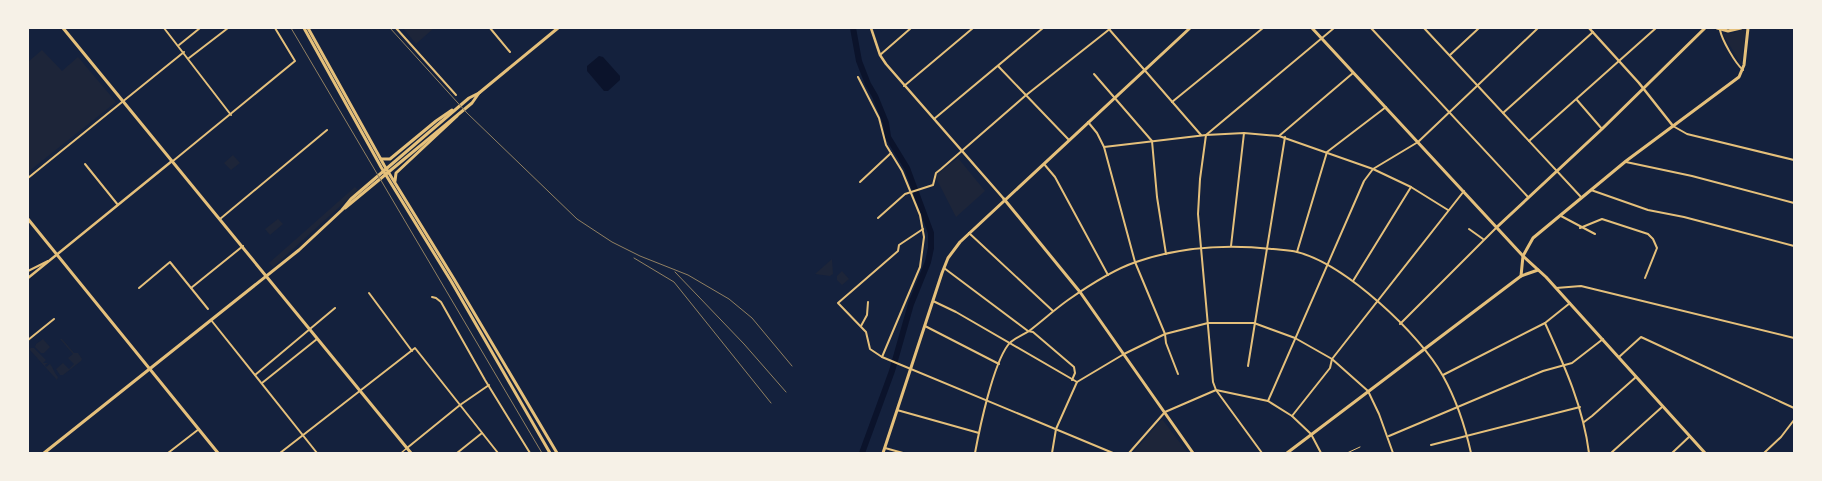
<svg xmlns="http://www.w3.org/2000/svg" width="1822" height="481" font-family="'DejaVu Sans',sans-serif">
	<rect width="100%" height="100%" fill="#14213d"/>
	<!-- green -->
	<g fill="#1d2539">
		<polygon points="403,28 434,28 416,44"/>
		<polygon points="1744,28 1746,31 1741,64 1723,34 1734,33"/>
		<polygon points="42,50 62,71 78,57 116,102 28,172 28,62"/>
		<polygon points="233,155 240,163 231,170 224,163"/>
		<polygon points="958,158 985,191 956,217 935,176"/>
		<polygon points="355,187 358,190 273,267 269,263"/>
		<polygon points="278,219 283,224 270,235 265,229"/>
		<polygon points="832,259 833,274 830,276 815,274"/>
		<polygon points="842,271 849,279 842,285 837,280 837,276"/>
		<polygon points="43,339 50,347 44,353 41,353 35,347 36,344"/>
		<polygon points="60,339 62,339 74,353 78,353 82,359 81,361 63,375 60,375 56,369 63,363 69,369 74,364 68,358 73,354"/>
		<path d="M31,348H34L46,360L43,363H48L45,365L46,367L50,364C54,369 54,373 58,377L57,380L29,349Z"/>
		<polygon points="1162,419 1187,452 1133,453"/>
	</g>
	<!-- water -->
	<polygon fill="#0b132b" points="599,56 603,57 620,76 620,80 608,91 604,91 587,71 587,66"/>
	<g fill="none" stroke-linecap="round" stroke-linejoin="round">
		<!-- river -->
		<polyline stroke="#0b132b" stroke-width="6" points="853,28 859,61 868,84 875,96 886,123 888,137 907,168 931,233 931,248 928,262 911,304 892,371 862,453"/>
		<!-- service -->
		<polyline stroke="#e5c07b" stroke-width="1" points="1347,453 1360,447"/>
		<!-- pedestrian -->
		<polyline stroke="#e5c07b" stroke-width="1.5" points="401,453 407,448"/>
		<!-- minor -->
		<g stroke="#e5c07b" stroke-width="2">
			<polyline points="164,28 231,115"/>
			<polyline points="396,28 456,95"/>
			<polyline points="490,28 510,52"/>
			<polyline points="1108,28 1201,135"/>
			<polyline points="1371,28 1528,197"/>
			<polyline points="1424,28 1581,197"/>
			<path d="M1720,30C1722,40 1735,63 1743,70"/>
			<polyline points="179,45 200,28"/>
			<polyline points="880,55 911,28"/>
			<polyline points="1450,55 1479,28"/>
			<polyline points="189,58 228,28"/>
			<polyline points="998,66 1069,140"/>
			<polyline points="1094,74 1152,141 1157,197 1166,254"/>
			<polyline points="858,77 879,118 886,145 902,171 920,215 924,237 920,267 882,357 1113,453"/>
			<polyline points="904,86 973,28"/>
			<polyline points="1577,100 1602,129"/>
			<polyline points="1172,102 1263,28"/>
			<polyline points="1503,113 1593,32"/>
			<polyline points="934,119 1043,28"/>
			<polyline points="1088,122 1097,133 1104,147 1135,262 1165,334 1166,343 1178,374"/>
			<polyline points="1673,126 1687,134 1794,160"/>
			<polyline points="1279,136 1353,73"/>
			<polyline points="1529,141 1656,28"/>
			<polyline points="1104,147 1206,135 1244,133 1279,136 1373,169 1411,187 1448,210"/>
			<polyline points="173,161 295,61 275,28"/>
			<polyline points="1626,162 1692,176 1794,203"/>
			<polyline points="85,164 118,205"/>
			<polyline points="1044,164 1055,177 1108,275"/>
			<polyline points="28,178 184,52"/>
			<polyline points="860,182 891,153"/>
			<polyline points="1591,190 1648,210 1684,217 1794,246"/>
			<polyline points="1561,216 1595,234"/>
			<polyline points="878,218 905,194 933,185 936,173 941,169 1025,96 1111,28"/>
			<polyline points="220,219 327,130"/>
			<polyline points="1580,228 1602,219 1648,234 1653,239 1657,248 1645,278"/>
			<polyline points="1469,229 1483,239"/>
			<polyline points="969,233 1053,311"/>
			<polyline points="1231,246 1244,133"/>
			<polyline points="1297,252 1327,152 1386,107"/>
			<polyline points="944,268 1028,331 1033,332 1074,367 1075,373 1072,380"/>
			<polyline points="28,271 48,261"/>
			<polyline points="1353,281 1411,187"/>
			<polyline points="139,288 170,262 208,309"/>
			<polyline points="191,288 243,246"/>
			<polyline points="1556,288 1581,286 1794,338"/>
			<polyline points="369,293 412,351"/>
			<polyline points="432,297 436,298 441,302 485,380 530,453"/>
			<polyline points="933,301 956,312 1077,382"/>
			<polyline points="211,320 317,453"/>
			<path d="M1545,323C1564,365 1583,406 1589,453"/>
			<polyline points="1400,324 1497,227"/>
			<polyline points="861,326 867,315 868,302"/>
			<polyline points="925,326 999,364"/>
			<polyline points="28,340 54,319"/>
			<polyline points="882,357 870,349 866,332 838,303 898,251 899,245 923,229"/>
			<polyline points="1619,357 1641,337 1794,408"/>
			<polyline points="1248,366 1285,137"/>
			<polyline points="255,375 335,308"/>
			<polyline points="1443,375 1545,323 1570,303"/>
			<polyline points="262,383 317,339"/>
			<polyline points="1268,401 1364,181 1373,169 1418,142 1538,28"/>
			<polyline points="897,410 979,433"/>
			<polyline points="1292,416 1330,368 1332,359 1464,191"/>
			<polyline points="1584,422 1592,416 1636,377"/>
			<polyline points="1389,436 1543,371 1572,363 1603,339"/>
			<polyline points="1431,445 1580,407"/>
			<polyline points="407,448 460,405 489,385"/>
			<polyline points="885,448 903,453"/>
			<polyline points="168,453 199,429"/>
			<polyline points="280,453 415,348 498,453"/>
			<polyline points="457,453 482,433"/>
			<path d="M975,453C980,426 993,365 1008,345C1012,339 1023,335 1029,331C1042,321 1054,310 1068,300C1088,286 1112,270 1136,262C1179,247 1227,244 1273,249C1281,250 1289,250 1297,252C1345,264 1420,334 1443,376C1457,401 1465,426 1471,453"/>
			<polyline points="1052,453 1056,429 1077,382 1124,354 1165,334 1208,323 1254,323 1295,338 1332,359 1368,391 1379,414 1393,453"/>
			<polyline points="1129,453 1165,412 1216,390 1268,401 1292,416 1311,434 1321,453"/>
			<polyline points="1262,453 1216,390 1213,382 1198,214 1200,179 1206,135 1334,28"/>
			<polyline points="1611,453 1662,407"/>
			<polyline points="1672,453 1690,436"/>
			<polyline points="1764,453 1781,437 1794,420"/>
		</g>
		<!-- tertiary -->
		<g stroke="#e5c07b" stroke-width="2.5">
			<polyline points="871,28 880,55 886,64 1004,199"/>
			<polyline points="1589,28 1639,83 1673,126"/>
			<polyline points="28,278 172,161"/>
		</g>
		<!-- secondary -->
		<g stroke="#e5c07b" stroke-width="3">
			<polyline points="63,28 411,453"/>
			<polyline points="1312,28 1523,256 1546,277 1705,453"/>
			<polyline points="1717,28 1728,31 1741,28"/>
			<polyline points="1004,199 1080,292 1193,453"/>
			<polyline points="28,219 218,453"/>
			<polyline points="1497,227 1602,129 1705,28"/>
			<polyline points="1521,276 1523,256 1533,238 1626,161 1739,77 1744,65 1748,28"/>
			<polyline points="883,453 942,273 948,258 960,242 1190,28"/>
			<polyline points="1287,453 1521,276 1538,270"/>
		</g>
		<!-- primary -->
		<g stroke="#e5c07b" stroke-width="3">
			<polyline points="304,28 381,167 451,281 550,453"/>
			<polyline points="308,28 384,165 454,279 557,453"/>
			<polyline points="381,159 390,159 436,121 452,110"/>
			<polyline points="395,181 396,173 457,116"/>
			<polyline points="345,208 472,103 479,93 558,28"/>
			<polyline points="44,453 299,250 342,210 351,199 469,98 479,93"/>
		</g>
		<!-- rail -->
		<g stroke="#918062" stroke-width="1">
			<polyline points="291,28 542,453"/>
			<polyline points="390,28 467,113 577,219 612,242 640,256 688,275 729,299 752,318 792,366"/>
			<polyline points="634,258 674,282 771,403"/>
			<polyline points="675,272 744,344 786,392"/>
		</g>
	</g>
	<!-- border -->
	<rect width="1822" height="481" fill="none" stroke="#f6f1e7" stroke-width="58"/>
</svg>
